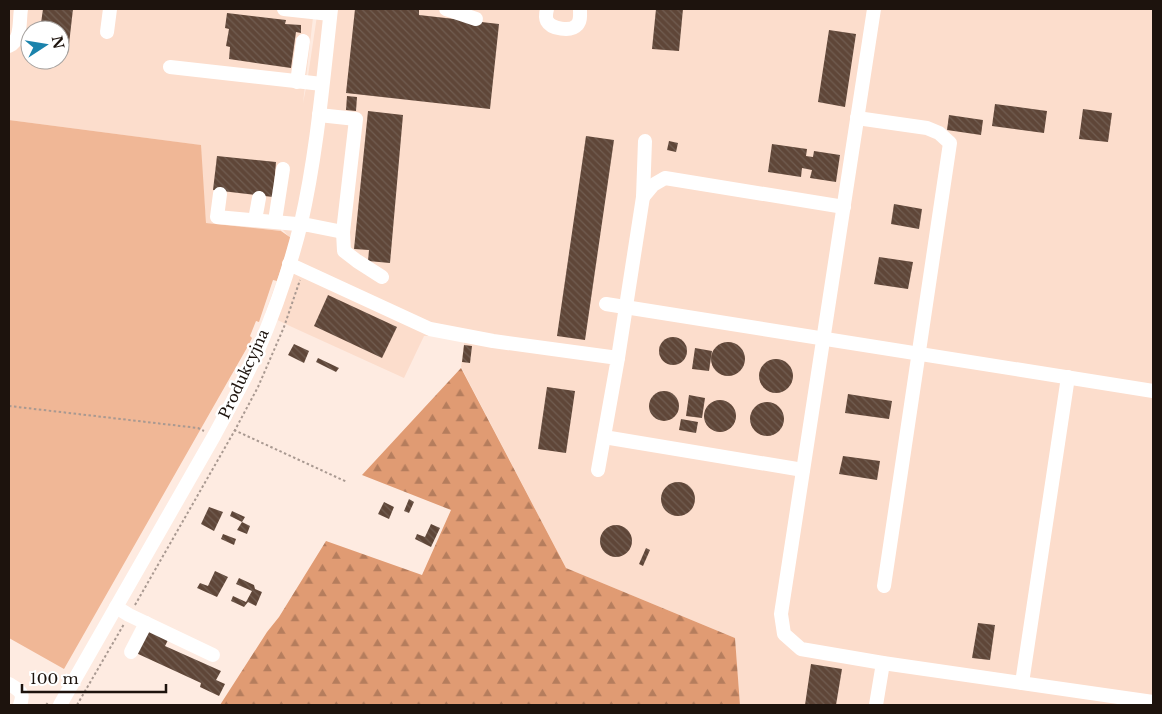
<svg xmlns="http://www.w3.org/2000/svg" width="1162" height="714" font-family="'Libre Baskerville',serif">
	<defs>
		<pattern id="forest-firs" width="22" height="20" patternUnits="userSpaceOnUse" patternTransform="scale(1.25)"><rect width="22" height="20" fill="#e09b73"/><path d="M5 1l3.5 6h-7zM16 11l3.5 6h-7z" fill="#b57d5d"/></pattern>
		<pattern id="building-back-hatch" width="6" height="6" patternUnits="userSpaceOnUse" patternTransform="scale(1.25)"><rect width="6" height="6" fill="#5f4638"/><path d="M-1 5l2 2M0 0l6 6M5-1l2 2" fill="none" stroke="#715d51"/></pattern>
	</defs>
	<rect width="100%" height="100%" fill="#feebe1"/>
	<!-- built -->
	<path fill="#fcddcc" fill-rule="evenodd" d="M9,9H314L303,103L307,83L318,9H1153V705H740L735,638L566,568L461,367L465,336H424L404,378L292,327L265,314L283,263L290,238L283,230L282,224L281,231L206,223L200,145L9,120ZM30,30H60V60H30Z"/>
	<!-- green -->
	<polygon fill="#f0b796" points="9,120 201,145 206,223 281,231 291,238 283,263 277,281 273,280 259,322 256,321 250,336 252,338 248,346 64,669 9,638"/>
	<!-- forest -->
	<polygon fill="url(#forest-firs)" points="461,368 566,568 735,638 740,705 220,705 267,632 279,617 326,541 422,575 451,510 362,475"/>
	<!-- building -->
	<g fill="url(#building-back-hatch)">
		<polygon points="43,9 73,9 68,53 60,52 60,30 40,30"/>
		<polygon points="355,9 419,9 419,15 499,24 490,109 346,93"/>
		<polygon points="656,9 683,9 679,51 652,49"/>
		<polygon points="227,13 286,20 285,24 301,25 301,33 296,32 291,68 229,59 230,47 226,46 229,29 225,28"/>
		<polygon points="829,30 856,34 845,107 818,102"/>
		<polygon points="347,96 357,97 356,111 346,110"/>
		<polygon points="995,104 1047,111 1044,133 992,126"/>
		<polygon points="1083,109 1112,113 1108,142 1079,139"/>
		<polygon points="368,111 403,115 390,263 368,261 369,250 354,249"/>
		<polygon points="949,115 983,120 981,135 947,130"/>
		<polygon points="586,136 614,140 585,340 557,336"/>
		<polygon points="669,141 678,143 676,152 667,150"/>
		<polygon points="772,144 807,149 806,156 813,157 814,151 840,155 836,182 810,178 812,170 802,168 801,177 768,172"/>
		<polygon points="217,156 276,162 273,197 213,190"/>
		<polygon points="894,204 922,209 919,229 891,224"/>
		<polygon points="879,257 913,262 908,289 874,284"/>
		<polygon points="328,295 397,327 382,358 314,326"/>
		<circle cx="673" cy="351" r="14"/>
		<circle cx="728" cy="359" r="17"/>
		<polygon points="294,344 309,351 304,363 288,355"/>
		<polygon points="464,345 472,346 470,363 462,362"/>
		<polygon points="695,348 712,351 709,371 692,369"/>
		<polygon points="318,358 339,368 336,372 316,362"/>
		<circle cx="776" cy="376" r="17"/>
		<polygon points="547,387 575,391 566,453 538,449"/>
		<circle cx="664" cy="406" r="15"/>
		<polygon points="848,394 892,401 889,419 845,413"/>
		<polygon points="689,395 705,398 702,418 686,416"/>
		<circle cx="720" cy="416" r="16"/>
		<circle cx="767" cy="419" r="17"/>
		<polygon points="681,419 698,422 696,433 679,430"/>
		<polygon points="843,456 880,461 877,480 839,474"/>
		<circle cx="678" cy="499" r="17"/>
		<polygon points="409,499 414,502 409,513 404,511"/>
		<polygon points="384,502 394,507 389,519 378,514"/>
		<polygon points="209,507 223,512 214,531 201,524"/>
		<polygon points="232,511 245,517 242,522 230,516"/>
		<polygon points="242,522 250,526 247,534 237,530"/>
		<polygon points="431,524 440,528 431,547 415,539 417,534 425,537"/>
		<circle cx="616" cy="541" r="16"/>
		<polygon points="223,534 236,539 234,545 221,539"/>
		<polygon points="646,548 650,550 643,566 639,564"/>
		<polygon points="215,571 228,577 217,597 197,588 200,583 208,586"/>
		<polygon points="239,578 254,585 255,589 262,592 256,606 248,602 244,607 231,601 233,596 246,602 252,591 236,584"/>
		<polygon points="978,623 995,625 990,660 972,658"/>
		<polygon points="147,630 168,640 165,646 221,671 216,680 225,684 219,696 200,687 201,683 136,653"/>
		<polygon points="811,664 842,669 836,705 805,705"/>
	</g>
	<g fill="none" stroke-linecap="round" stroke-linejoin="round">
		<!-- path -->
		<g stroke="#a99991" stroke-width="2" stroke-dasharray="2.5 2.5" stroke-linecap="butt">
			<polyline points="9,406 198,428 204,431"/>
			<polyline points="234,430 347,482"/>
			<polyline points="135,605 235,430 258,387 284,327 300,280"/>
			<polyline points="46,705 49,701"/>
			<polyline points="77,705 124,624"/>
		</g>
		<!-- minor -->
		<g stroke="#fff" stroke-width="14">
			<polyline points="284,9 330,14"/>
			<polyline points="446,9 476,19"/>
			<path d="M547,9C546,13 545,17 547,21C551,29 571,32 577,25C581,21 580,14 580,9"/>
			<polyline points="874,9 781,614 784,634 801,649 883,663 1153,702"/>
			<polyline points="107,32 110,9"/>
			<path d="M9,46C22,40 19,21 21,9"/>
			<polyline points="170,67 322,84"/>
			<polyline points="297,82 303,41"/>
			<polyline points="319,115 356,119 343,232 344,251 357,261 382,277"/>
			<polyline points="857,118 927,128 939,133 950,143 884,586"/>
			<polyline points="220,194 217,217 308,225 343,232"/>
			<polyline points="643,197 653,185 665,178 844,207"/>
			<polyline points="255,220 259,198"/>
			<polyline points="275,221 283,169"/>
			<polyline points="289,264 430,329 493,341 618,358 598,470"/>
			<polyline points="606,304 1153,391"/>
			<polyline points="618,358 643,197 645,141"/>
			<polyline points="604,437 803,470"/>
			<polyline points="116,607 129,615 213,655"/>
			<polyline points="131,652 146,623"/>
			<polyline points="1022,683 1068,377"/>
			<path d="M9,684C19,690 25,692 20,705"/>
			<path d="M60,705L214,436C228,410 243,383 256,355C274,313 290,268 301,223C317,153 323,80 331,9"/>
			<polyline points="876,705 883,663"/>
		</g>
	</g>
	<g text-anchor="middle" stroke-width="5" stroke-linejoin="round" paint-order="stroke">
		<!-- street labels -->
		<g font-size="15" fill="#1d130d" stroke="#fff">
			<text transform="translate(244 374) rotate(-65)" y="5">Produkcyjna</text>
		</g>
	</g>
	<!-- border -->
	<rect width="1162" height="714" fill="none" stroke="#1d130d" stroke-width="20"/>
	<!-- north arrow -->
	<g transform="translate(45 45) rotate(78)"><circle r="24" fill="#ffffff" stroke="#a5a19e"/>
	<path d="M0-4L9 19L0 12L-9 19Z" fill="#1b83ac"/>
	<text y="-8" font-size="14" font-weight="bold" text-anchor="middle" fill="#1d130d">N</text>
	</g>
	<!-- scale -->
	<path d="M22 684v8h144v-8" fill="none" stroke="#1d130d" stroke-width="2.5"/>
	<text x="30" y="684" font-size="15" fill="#1d130d" stroke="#ffffff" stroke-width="4" paint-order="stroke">100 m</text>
</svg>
